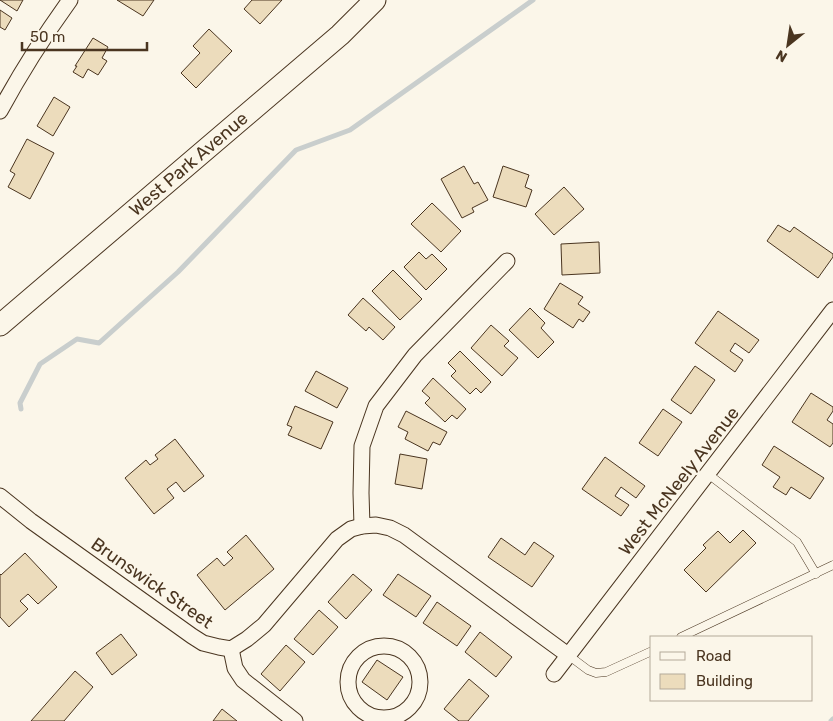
<svg xmlns="http://www.w3.org/2000/svg" width="833" height="721" font-family="Rubik,sans-serif">
	<rect width="100%" height="100%" fill="#fbf6e9"/>
	<g fill="none" stroke-linecap="round" stroke-linejoin="round">
		<!-- stream -->
		<g stroke="#c9cecd" stroke-width="5">
			<polyline points="21,409 20,403 40,364 77,339 99,343 178,272 296,150 350,130 533,0"/>
			<polyline points="831,721 833,719"/>
		</g>
	</g>
	<!-- building -->
	<g fill="#ecdcbc" stroke="#4a3520">
		<polygon points="0,0 23,0 17,11"/>
		<polygon points="117,0 154,0 143,16"/>
		<polygon points="252,0 282,0 260,24 244,9"/>
		<polygon points="0,10 12,18 5,30 0,27"/>
		<polygon points="209,29 232,51 196,88 181,73 200,53 193,46"/>
		<polygon points="93,38 108,47 102,58 107,61 98,75 88,69 83,78 73,72 77,66 75,66"/>
		<polygon points="54,97 70,107 53,136 37,126"/>
		<polygon points="27,139 54,153 30,199 8,187 15,174 10,171"/>
		<polygon points="464,166 474,184 478,182 488,200 472,208 474,212 462,218 441,179"/>
		<polygon points="503,166 529,175 525,187 532,190 526,207 493,197"/>
		<polygon points="564,187 584,209 554,235 535,214"/>
		<polygon points="432,203 461,231 441,252 411,224"/>
		<polygon points="778,225 790,232 794,227 833,254 833,257 818,278 767,241"/>
		<polygon points="599,242 600,273 562,275 561,244"/>
		<polygon points="419,252 426,259 432,254 447,269 426,290 404,267"/>
		<polygon points="393,270 422,299 400,320 372,291"/>
		<polygon points="560,283 583,297 578,304 590,312 583,322 579,319 573,328 544,309"/>
		<polygon points="363,298 395,327 383,340 369,327 366,331 348,315"/>
		<polygon points="530,308 545,323 541,328 554,342 538,358 509,330"/>
		<polygon points="718,311 759,340 749,353 735,343 730,351 743,360 735,372 695,343"/>
		<polygon points="491,325 509,341 504,346 518,358 502,376 471,348"/>
		<polygon points="460,351 491,382 481,393 476,388 470,394 451,376 456,371 448,363"/>
		<polygon points="695,366 715,380 691,414 671,400"/>
		<polygon points="316,371 348,388 337,408 305,391"/>
		<polygon points="433,378 466,409 457,419 452,415 445,422 425,403 430,398 422,391"/>
		<polygon points="811,393 833,407 833,411 827,420 833,424 833,443 830,447 792,422"/>
		<polygon points="295,406 333,422 321,449 288,435 292,427 287,425"/>
		<polygon points="663,409 682,422 658,456 639,443"/>
		<polygon points="406,411 447,432 440,445 433,442 428,451 405,439 408,432 398,427"/>
		<polygon points="175,439 204,476 184,492 176,482 167,489 174,498 154,514 125,478 146,460 150,465 158,459 155,455"/>
		<polygon points="774,446 824,478 810,499 791,487 786,495 773,487 780,477 762,465"/>
		<polygon points="400,454 427,459 422,489 395,484"/>
		<polygon points="605,457 645,486 636,498 621,487 615,496 629,505 621,516 582,489"/>
		<polygon points="743,530 756,543 706,592 684,570 706,548 703,545 718,531 730,543"/>
		<polygon points="246,535 274,569 225,610 197,575 217,558 224,566 233,558 227,552"/>
		<polygon points="501,538 525,555 534,542 554,556 532,587 488,557"/>
		<polygon points="25,553 57,587 38,604 28,594 20,601 28,609 9,627 0,617 0,574 1,575"/>
		<polygon points="353,574 372,590 346,619 328,602"/>
		<polygon points="398,574 431,596 416,617 383,595"/>
		<polygon points="437,602 471,626 457,646 423,623"/>
		<polygon points="319,610 338,627 313,655 294,639"/>
		<polygon points="480,632 512,657 496,677 465,652"/>
		<polygon points="121,634 137,655 112,675 96,653"/>
		<polygon points="286,645 305,662 280,691 261,674"/>
		<polygon points="377,660 403,677 387,700 362,682"/>
		<polygon points="75,671 93,687 64,721 31,721"/>
		<polygon points="469,679 489,696 468,721 459,721 444,709"/>
		<polygon points="222,709 237,721 213,721"/>
	</g>
	<g fill="none" stroke-linecap="round" stroke-linejoin="round">
		<defs>
			<g id="service">
				<polyline points="708,474 797,542 816,574"/>
				<polyline points="681,637 833,565"/>
				<polyline points="568,655 588,670 596,673 606,672 652,651"/>
			</g>
			<g id="minor">
				<path d="M0,111C21,72 44,36 70,0"/>
				<polyline points="0,496 31,521 192,636 203,643 219,647 231,649 247,639 264,625 337,539 351,529 362,526 376,525 390,528 404,535 568,655"/>
				<polyline points="362,526 361,493 362,446 376,406 415,355 507,261"/>
				<circle cx="384" cy="682" r="36"/>
				<polyline points="231,649 235,668 243,680 295,721"/>
				<polyline points="554,674 833,310"/>
			</g>
			<g id="secondary">
				<path id="s1" d="M0,325L340,35L375,0"/>
			</g>
		</defs>
		<!-- service casing -->
		<use href="#service" stroke="#4a3520" stroke-width="9"/>
		<!-- minor casing -->
		<use href="#minor" stroke="#4a3520" stroke-width="17"/>
		<!-- secondary casing -->
		<use href="#secondary" stroke="#4a3520" stroke-width="23"/>
		<!-- service -->
		<use href="#service" stroke="#fbf6e9" stroke-width="8"/>
		<!-- minor -->
		<use href="#minor" stroke="#fbf6e9" stroke-width="15"/>
		<!-- secondary -->
		<use href="#secondary" stroke="#fbf6e9" stroke-width="21"/>
	</g>
	<g text-anchor="middle" stroke-width="4" stroke-linejoin="round" paint-order="stroke">
		<!-- street labels -->
		<g font-size="18" fill="#4a3520" stroke="#fbf6e9">
			<text dy="6" stroke="none"><textPath href="#s1" startOffset="248">West Park Avenue</textPath></text>
			<text transform="translate(679 481) rotate(-52)" y="6">West McNeely Avenue</text>
			<text transform="translate(152 583) rotate(35)" y="6">Brunswick Street</text>
		</g>
	</g>
	<!-- legend -->
	<rect x="650" y="636" width="162" height="65" fill="#fbf6e9" stroke="#b4a999"/>
	<rect x="660" y="652" width="25" height="8" fill="#fbf6e9" stroke="#b4a999"/>
	<text x="696" y="661" font-size="15" fill="#4a3520">Road</text>
	<rect x="660" y="674" width="25" height="15" fill="#ecdcbc" stroke="#b4a999"/>
	<text x="696" y="686" font-size="15" fill="#4a3520">Building</text>
	<!-- north arrow -->
	<g transform="translate(788 45) rotate(210)" stroke="#fbf6e9" stroke-width="4" paint-order="stroke">
	<path d="M0-4L9 19L0 12L-9 19Z" fill="#4a3520"/>
	<text y="-8" font-size="14" font-weight="bold" text-anchor="middle" fill="#4a3520">N</text>
	</g>
	<!-- scale -->
	<path d="M22 42v8h125v-8" fill="none" stroke="#4a3520" stroke-width="2.5"/>
	<text x="30" y="42" font-size="15" fill="#4a3520" stroke="#fbf6e9" stroke-width="4" paint-order="stroke">50 m</text>
</svg>
